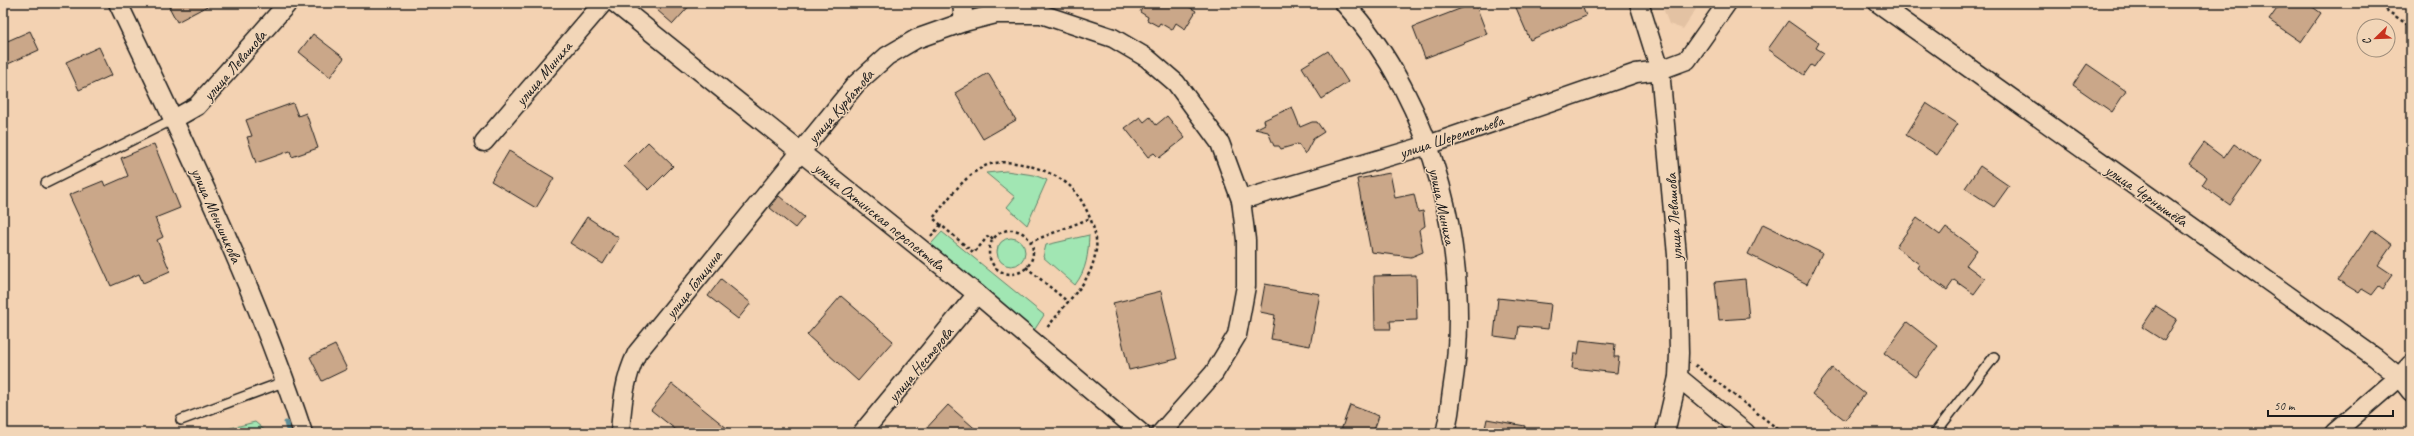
<svg xmlns="http://www.w3.org/2000/svg" width="2414" height="436" font-family="Caveat,sans-serif">
	<rect width="100%" height="100%" fill="#f3d2b2"/>
	<filter id="ink" filterUnits="userSpaceOnUse"><feTurbulence type="fractalNoise" baseFrequency=".025" numOctaves="2"/><feDisplacementMap in="SourceGraphic" scale="8" xChannelSelector="R" yChannelSelector="G"/><feConvolveMatrix kernelMatrix="1 2 1 2 8 2 1 2 1" color-interpolation-filters="sRGB"/></filter>
	<g filter="url(#ink)">
		<!-- built -->
		<polygon fill="#e3c2a3" points="1661,3 1700,3 1683,29 1669,24"/>
		<!-- green -->
		<g fill="#a1e6b3" stroke="#5e8168">
			<polygon points="1006,171 1034,175 1047,180 1027,225 1007,207 1015,197 986,173"/>
			<polygon points="942,232 1044,315 1035,329 1026,331 929,251 931,244"/>
			<path d="M1089,235C1088,255 1087,269 1075,285L1043,257L1046,245Z"/>
			<circle cx="1011" cy="252" r="14"/>
			<polygon points="255,422 268,433 211,433"/>
		</g>
		<g fill="none" stroke-linecap="round" stroke-linejoin="round">
			<!-- stream -->
			<polyline stroke="#5f8e98" stroke-width="5" points="286,423 289,433"/>
		</g>
		<!-- building -->
		<g fill="#caa789" stroke="#1c1c1c">
			<polygon points="167,3 213,3 177,22"/>
			<polygon points="649,3 692,3 673,24"/>
			<polygon points="1145,3 1183,3 1196,11 1185,29 1176,23 1172,30 1160,23 1158,26 1147,20 1148,17 1140,12"/>
			<polygon points="1475,3 1487,34 1425,58 1413,27"/>
			<polygon points="1514,3 1581,3 1586,16 1530,40"/>
			<polygon points="2281,3 2307,3 2321,13 2301,42 2269,20"/>
			<polygon points="1788,21 1819,43 1816,48 1824,53 1814,67 1811,65 1804,75 1768,49"/>
			<polygon points="30,31 39,50 8,64 3,53 3,43"/>
			<polygon points="313,34 344,58 330,77 299,52"/>
			<polygon points="99,47 112,75 79,90 66,62"/>
			<polygon points="1328,51 1348,82 1322,99 1302,67"/>
			<polygon points="2087,64 2126,91 2112,112 2073,85"/>
			<polygon points="988,73 1016,120 983,139 955,93"/>
			<polygon points="293,103 298,116 306,113 318,148 292,157 290,151 256,163 247,137 252,136 246,120"/>
			<polygon points="1926,103 1958,124 1937,155 1906,135"/>
			<polygon points="1292,107 1300,127 1312,122 1317,122 1324,132 1313,139 1305,154 1298,144 1281,149 1279,146 1274,146 1268,132 1255,129 1265,124 1264,120"/>
			<polygon points="1167,116 1185,138 1159,158 1154,153 1148,157 1125,128 1140,117 1144,122 1150,117 1156,125"/>
			<polygon points="648,142 673,166 649,190 624,166"/>
			<polygon points="2204,143 2224,158 2234,144 2260,162 2230,205 2202,185 2207,177 2189,164"/>
			<polygon points="154,144 180,208 155,218 163,237 157,240 170,271 143,283 139,274 111,286 69,195 103,181 105,186 128,176 121,158"/>
			<polygon points="509,151 554,178 536,208 491,181"/>
			<polygon points="1980,166 2009,186 1994,207 1965,188"/>
			<polygon points="1390,173 1395,198 1414,194 1418,212 1423,211 1425,226 1419,230 1423,252 1411,257 1371,252 1357,179"/>
			<polygon points="779,196 804,217 795,228 770,208"/>
			<polygon points="587,217 619,238 603,264 570,243"/>
			<polygon points="1917,218 1940,235 1946,227 1977,250 1966,265 1985,279 1974,294 1954,280 1947,290 1917,268 1919,264 1896,247"/>
			<polygon points="1763,224 1822,253 1807,284 1748,254"/>
			<polygon points="2372,230 2392,245 2378,265 2393,275 2383,289 2379,286 2372,295 2362,289 2359,293 2338,280"/>
			<polygon points="1416,275 1417,320 1390,321 1391,329 1375,329 1374,276"/>
			<polygon points="721,279 751,303 738,319 708,296"/>
			<polygon points="1745,279 1749,318 1719,320 1715,282"/>
			<polygon points="1265,284 1320,294 1310,346 1271,339 1275,315 1260,312"/>
			<polygon points="1161,291 1177,359 1129,370 1113,303"/>
			<polygon points="841,296 893,341 858,381 807,335"/>
			<polygon points="1498,298 1551,304 1548,329 1519,326 1517,339 1494,336"/>
			<polygon points="2156,306 2177,319 2164,341 2142,327"/>
			<polygon points="1907,322 1938,346 1915,377 1884,353"/>
			<polygon points="1580,340 1615,344 1614,357 1619,357 1617,373 1572,368 1574,354 1578,354"/>
			<polygon points="335,345 347,369 322,381 310,357"/>
			<polygon points="1832,368 1865,394 1845,420 1812,394"/>
			<polygon points="672,384 733,433 680,433 651,410"/>
			<polygon points="948,405 980,433 922,433"/>
			<polygon points="1350,405 1379,416 1373,433 1340,433"/>
			<polygon points="1487,419 1525,426 1524,433 1484,433"/>
		</g>
		<g fill="none" stroke-linecap="round" stroke-linejoin="round">
			<defs>
				<g id="service">
					<polyline points="46,183 174,119"/>
					<polyline points="181,420 286,381"/>
					<polyline points="1935,433 1994,357"/>
				</g>
				<g id="minor">
					<path d="M118,3C185,144 254,284 303,433"/>
					<polyline points="615,3 977,294 1141,433"/>
					<polyline points="962,3 964,22"/>
					<path d="M1344,3C1435,101 1474,261 1452,391C1450,405 1449,420 1445,433"/>
					<polyline points="1639,3 1660,70 1677,255 1679,353 1678,377 1665,433"/>
					<polyline points="1878,3 2376,358 2399,377 2411,392"/>
					<polyline points="174,119 197,106 288,3"/>
					<polyline points="484,142 603,3"/>
					<polyline points="1241,200 1428,145 1636,73 1660,70 1687,60 1727,3"/>
					<polyline points="1678,377 1746,433"/>
					<path d="M620,433C622,405 624,379 637,353L856,84L887,56L916,39L964,22L996,14H1041L1113,38L1147,58L1176,83L1220,143L1241,200L1246,240V286L1237,335L1214,373L1161,433"/>
					<polyline points="862,433 977,294"/>
					<polyline points="2334,433 2399,377 2411,364"/>
				</g>
			</defs>
			<!-- service casing -->
			<use href="#service" stroke="#1c1c1c" stroke-width="12"/>
			<!-- minor casing -->
			<use href="#minor" stroke="#1c1c1c" stroke-width="21"/>
			<!-- path -->
			<g stroke="#1c1c1c" stroke-width="2.5" stroke-dasharray="3 3" stroke-linecap="butt">
				<polyline points="2376,3 2411,27"/>
				<path d="M941,225L933,218C948,200 962,178 983,167C1007,154 1053,170 1071,187C1084,200 1099,232 1096,250C1092,275 1083,284 1068,302"/>
				<circle cx="1011" cy="252" r="22"/>
				<polyline points="931,236 941,225 974,253 989,235 993,239"/>
				<polyline points="1030,242 1091,218"/>
				<polyline points="1026,267 1068,302 1046,329"/>
				<polyline points="1695,365 1783,433"/>
			</g>
			<!-- service -->
			<use href="#service" stroke="#f2d6b8" stroke-width="9"/>
			<!-- minor -->
			<use href="#minor" stroke="#f2d6b8" stroke-width="18"/>
		</g>
	</g>
	<g text-anchor="middle" stroke-width="3" stroke-linejoin="round" paint-order="stroke">
		<!-- street labels -->
		<g font-size="16" fill="#1c1c1c" stroke="#f2d6b8">
			<text transform="translate(234 65) rotate(-49)" y="6">улица Левашова</text>
			<text transform="translate(543 73) rotate(-50)" y="6">улица Миниха</text>
			<text transform="translate(840 106) rotate(-49)" y="6">улица Курбатова</text>
			<text transform="translate(1451 136) rotate(-18)" y="6">улица Шереметьева</text>
			<text transform="translate(2147 195) rotate(35)" y="6">улица Чернышёва</text>
			<text transform="translate(1443 206) rotate(78)" y="6">улица Миниха</text>
			<text transform="translate(217 215) rotate(66)" y="6">улица Меньшикова</text>
			<text transform="translate(880 216) rotate(39)" y="6">улица Охтинская перспектива</text>
			<text transform="translate(1673 217) rotate(-94)" y="6">улица Левашова</text>
			<text transform="translate(693 284) rotate(-52)" y="6">улица Голицина</text>
			<text transform="translate(920 364) rotate(-50)" y="6">улица Нестерова</text>
		</g>
	</g>
	<!-- margin -->
	<rect width="2414" height="436" fill="none" stroke="#f2d6b8" stroke-width="16"/>
	<rect x="8" y="8" width="2398" height="420" fill="none" stroke="#1c1c1c" stroke-width="1.5" filter="url(#ink)"/>
	<!-- north arrow -->
	<g transform="translate(2376 38) rotate(247)"><circle r="19" fill="#f2d6b8" stroke="#9c8c7a"/>
	<path d="M0-3L7 15L0 10L-7 15Z" fill="#c8321e"/>
	<text y="-6" font-size="11" font-weight="bold" text-anchor="middle" fill="#1c1c1c">С</text>
	</g>
	<!-- scale -->
	<path d="M2268 410v6h125v-6" fill="none" stroke="#1c1c1c" stroke-width="2"/>
	<text x="2274" y="410" font-size="12" fill="#1c1c1c" stroke="#f2d6b8" stroke-width="3" paint-order="stroke">50 m</text>
</svg>
